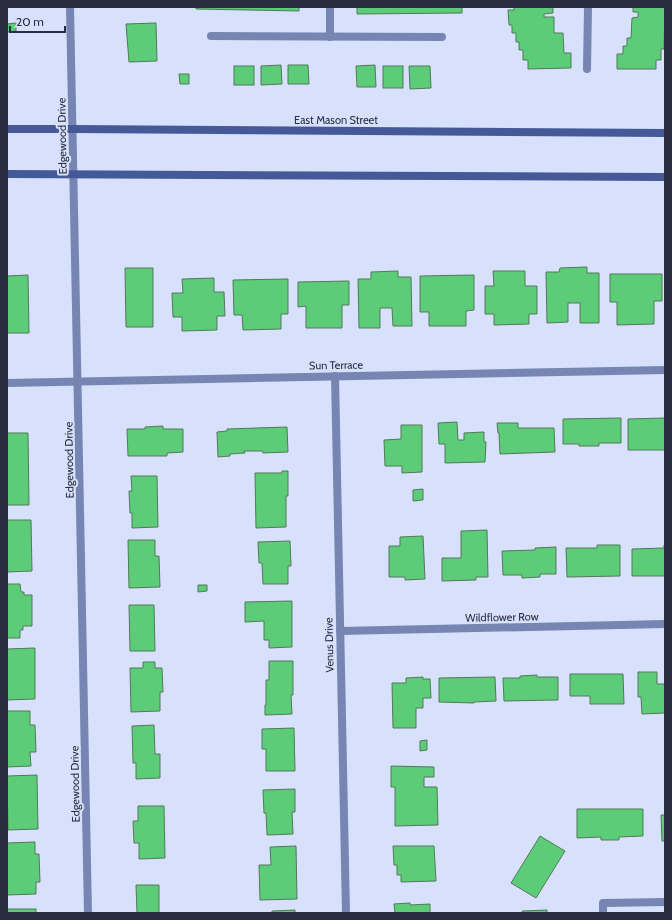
<svg xmlns="http://www.w3.org/2000/svg" width="672" height="920" font-family="Cabin,sans-serif">
	<rect width="100%" height="100%" fill="#d7e1fc"/>
	<!-- building -->
	<g fill="#5dcc79" stroke="#527859">
		<polygon points="196,7 299,7 299,11 196,9"/>
		<polygon points="357,7 462,7 462,13 357,14"/>
		<polygon points="514,7 553,7 553,13 544,14 544,17 554,17 554,33 563,33 564,53 571,53 571,68 528,69 528,60 523,60 523,50 519,50 519,42 516,42 516,33 512,33 512,25 509,25 508,10 514,10"/>
		<polygon points="633,7 665,7 664,49 661,49 661,60 656,60 656,69 617,69 617,54 623,54 623,46 627,46 627,38 631,38 632,18 638,17 638,12 633,12"/>
		<polygon points="16,23 16,31 7,32 7,24"/>
		<polygon points="156,23 157,61 129,62 126,24"/>
		<polygon points="281,65 282,84 261,85 261,66"/>
		<polygon points="288,65 308,65 309,84 288,84"/>
		<polygon points="375,65 376,87 357,87 356,66"/>
		<rect x="234" y="66" width="20" height="19"/>
		<rect x="383" y="66" width="20" height="22"/>
		<polygon points="409,66 430,66 431,88 410,89"/>
		<polygon points="179,74 189,74 189,84 180,84"/>
		<polygon points="587,267 587,273 599,273 599,323 580,323 580,303 568,303 568,322 547,323 546,272 559,272 560,268"/>
		<polygon points="125,268 153,268 153,327 126,327"/>
		<polygon points="398,271 398,277 411,277 412,326 393,326 392,308 380,308 380,328 359,328 358,279 371,279 371,272"/>
		<polygon points="493,271 525,271 525,286 537,286 537,314 529,314 529,324 494,325 494,314 485,314 485,286 494,286"/>
		<polygon points="610,274 662,274 662,301 654,301 654,324 617,325 617,302 610,302"/>
		<polygon points="28,275 29,333 7,333 7,276"/>
		<polygon points="474,275 474,310 466,311 466,326 429,326 429,312 420,312 420,276"/>
		<polygon points="214,278 214,292 224,292 225,316 217,316 217,330 182,331 182,317 173,317 172,293 183,293 182,279"/>
		<polygon points="288,279 288,314 281,314 281,329 243,330 242,315 234,315 233,280"/>
		<polygon points="349,281 349,305 342,305 342,328 306,328 306,306 298,307 298,282"/>
		<polygon points="621,418 621,443 599,443 599,446 579,446 579,444 563,444 563,419"/>
		<polygon points="665,418 665,450 628,450 628,419"/>
		<polygon points="457,422 458,440 464,440 464,433 484,432 484,442 486,442 485,462 445,463 445,444 439,444 438,423"/>
		<polygon points="497,423 518,423 518,428 554,428 555,452 500,454 499,433 498,433"/>
		<polygon points="401,425 422,425 422,472 402,473 402,466 385,466 384,440 401,439"/>
		<polygon points="163,426 163,429 183,429 183,452 167,453 167,456 128,456 127,429 145,429 145,427"/>
		<polygon points="287,427 288,452 263,453 262,451 244,451 245,453 230,454 230,456 218,457 217,432 227,431 227,429"/>
		<polygon points="7,433 28,433 29,505 7,505"/>
		<polygon points="282,471 288,471 288,496 286,496 286,527 256,528 255,473 282,473"/>
		<polygon points="131,476 157,476 158,527 132,528 132,513 130,513 129,491 132,491"/>
		<polygon points="423,489 423,500 413,501 413,490"/>
		<polygon points="7,520 31,520 32,571 7,572"/>
		<polygon points="487,530 488,577 476,577 476,580 442,581 442,558 461,558 461,531"/>
		<polygon points="423,536 425,579 405,580 405,577 389,577 389,546 400,546 400,537"/>
		<polygon points="128,540 155,540 155,556 159,556 160,587 129,588"/>
		<polygon points="290,541 291,566 288,566 288,584 263,584 262,563 259,563 258,542"/>
		<polygon points="597,545 620,545 620,576 567,577 566,548 597,548"/>
		<polygon points="664,545 665,545 665,576 632,576 632,549 664,548"/>
		<polygon points="556,547 556,574 540,574 540,577 522,578 522,575 503,575 502,551 535,550 535,548"/>
		<polygon points="7,584 20,584 21,592 24,592 24,595 32,595 32,626 23,626 23,630 20,630 20,638 7,638"/>
		<polygon points="198,585 207,585 207,591 198,592"/>
		<polygon points="292,601 292,647 269,648 269,640 264,640 264,621 245,622 245,602"/>
		<polygon points="129,605 154,605 155,651 130,651"/>
		<polygon points="35,648 35,699 7,700 7,649"/>
		<polygon points="269,661 293,661 293,695 291,695 292,714 265,715 265,705 266,705 266,680 269,680"/>
		<polygon points="143,662 155,662 155,668 162,668 163,692 160,692 160,711 131,712 130,668 143,668"/>
		<polygon points="638,672 657,672 657,684 665,684 665,713 642,714 641,697 638,697"/>
		<polygon points="570,674 623,674 624,704 590,704 590,696 570,696"/>
		<polygon points="537,675 537,677 558,677 558,700 504,701 503,678 520,678 520,676"/>
		<polygon points="423,677 423,679 430,679 431,698 423,698 423,708 416,708 416,728 393,728 392,683 406,683 406,678"/>
		<polygon points="495,677 496,701 474,702 474,703 439,702 439,678"/>
		<polygon points="7,711 30,711 30,725 35,725 36,752 30,752 31,766 7,767"/>
		<polygon points="154,725 155,754 160,754 160,778 136,779 136,763 133,763 132,726"/>
		<polygon points="294,728 295,771 266,771 266,749 262,749 262,729"/>
		<polygon points="427,740 427,750 420,751 420,741"/>
		<polygon points="391,766 434,767 434,777 424,777 424,787 437,787 438,825 395,826 395,787 391,787"/>
		<polygon points="37,775 38,829 8,830 7,776"/>
		<polygon points="295,789 295,812 292,812 293,834 267,835 266,813 264,813 263,790"/>
		<polygon points="138,806 164,806 165,858 139,859 139,843 134,843 133,821 138,821"/>
		<polygon points="577,809 643,809 643,836 619,837 619,840 601,840 601,837 577,838"/>
		<polygon points="661,815 665,815 665,841 662,841"/>
		<polygon points="540,836 565,851 536,898 511,883"/>
		<polygon points="35,842 35,854 39,854 40,882 36,882 36,894 7,895 7,843"/>
		<polygon points="296,846 297,899 260,900 259,865 271,865 270,847"/>
		<polygon points="393,846 434,846 436,881 401,882 401,875 397,875 397,865 394,865"/>
		<polygon points="136,885 159,885 159,913 137,913"/>
		<polygon points="410,903 410,905 430,904 430,913 395,913 394,904"/>
		<rect x="7" y="909" width="29" height="4"/>
		<polygon points="295,910 295,913 272,913 272,911"/>
		<polygon points="547,910 547,913 523,913 522,911"/>
	</g>
	<g fill="none" stroke-linecap="round" stroke-linejoin="round">
		<!-- lane -->
		<g stroke="#7685b2" stroke-width="8">
			<polyline points="330,7 330,37"/>
			<polyline points="211,36 442,37"/>
			<polyline points="587,69 588,7"/>
		</g>
		<!-- street -->
		<g stroke="#7685b2" stroke-width="8">
			<polyline points="70,7 88,913"/>
			<polyline points="335,376 346,913"/>
			<polyline points="7,383 665,370"/>
			<polyline points="340,631 665,624"/>
			<polyline points="603,913 603,903 665,902"/>
		</g>
		<!-- secondary -->
		<g stroke="#455898" stroke-width="8">
			<polyline points="7,129 73,129 665,133"/>
			<polyline points="7,174 665,177"/>
		</g>
	</g>
	<g text-anchor="middle" stroke-width="4" stroke-linejoin="round" paint-order="stroke">
		<!-- street labels -->
		<g font-size="11" fill="#282e3f" stroke="#d7e1fc">
			<text x="336" y="124">East Mason Street</text>
			<text transform="translate(62 136) rotate(-91)" y="4">Edgewood Drive</text>
			<text transform="translate(336 365) rotate(-1)" y="4">Sun Terrace</text>
			<text transform="translate(69 460) rotate(-91)" y="4">Edgewood Drive</text>
			<text transform="translate(502 617) rotate(-1)" y="4">Wildflower Row</text>
			<text transform="translate(329 645) rotate(-91)" y="4">Venus Drive</text>
			<text transform="translate(75 784) rotate(-91)" y="4">Edgewood Drive</text>
		</g>
	</g>
	<!-- border -->
	<rect width="672" height="920" fill="none" stroke="#282e3f" stroke-width="16"/>
	<!-- scale -->
	<path d="M10 26v6h55v-6" fill="none" stroke="#282e3f" stroke-width="2"/>
	<text x="16" y="26" font-size="12" fill="#282e3f" stroke="#d7e1fc" stroke-width="3" paint-order="stroke">20 m</text>
</svg>
